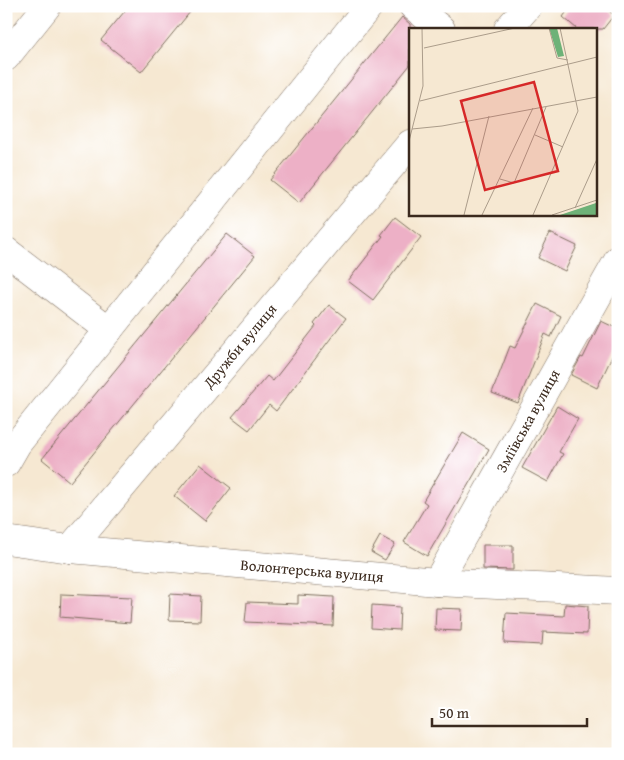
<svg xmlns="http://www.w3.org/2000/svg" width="624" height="760" font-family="'Gentium Book Plus',serif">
	<rect width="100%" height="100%" fill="#fff"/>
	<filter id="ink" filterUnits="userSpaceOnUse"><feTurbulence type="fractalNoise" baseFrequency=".02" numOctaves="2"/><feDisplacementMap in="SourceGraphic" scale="10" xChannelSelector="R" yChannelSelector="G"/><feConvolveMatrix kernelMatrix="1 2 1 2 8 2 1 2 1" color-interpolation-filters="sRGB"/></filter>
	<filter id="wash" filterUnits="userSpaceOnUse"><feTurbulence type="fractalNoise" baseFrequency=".0096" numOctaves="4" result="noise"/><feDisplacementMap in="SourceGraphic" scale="20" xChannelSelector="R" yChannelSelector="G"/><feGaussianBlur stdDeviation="1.12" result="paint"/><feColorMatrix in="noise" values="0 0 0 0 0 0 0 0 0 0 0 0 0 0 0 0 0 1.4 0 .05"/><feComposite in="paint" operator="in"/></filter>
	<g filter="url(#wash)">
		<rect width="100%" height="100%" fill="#f6e8d2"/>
		<g id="blocks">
			<!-- building -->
			<g fill="#edb0c6">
				<polygon points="129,6 195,6 141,72 101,40"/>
				<polygon points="571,6 603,6 614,15 603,29 577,29 563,17"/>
				<polygon points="402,17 410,24 410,65 299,203 270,180"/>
				<polygon points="395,217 421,237 373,300 348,281 383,236 381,235"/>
				<polygon points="550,233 577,246 565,271 538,258"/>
				<polygon points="227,234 255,256 70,482 42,459"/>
				<polygon points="537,304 561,316 551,337 545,334 518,403 492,393 510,346 515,348"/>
				<polygon points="329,305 346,318 276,411 269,405 249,430 232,417 267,376 273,381 316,326 314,324"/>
				<polygon points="601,321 618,329 618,344 597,388 571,375 581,357 583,358"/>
				<polygon points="557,406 578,419 559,452 563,454 548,482 522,468"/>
				<polygon points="463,433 489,449 427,556 404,542 427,504 423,501"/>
				<polygon points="200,464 231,488 205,521 174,496"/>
				<polygon points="380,536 395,544 385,560 371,552"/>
				<polygon points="483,545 513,545 513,570 483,569"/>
				<polygon points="61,594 132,597 130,623 60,617"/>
				<polygon points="170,594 201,596 200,621 169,620"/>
				<polygon points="298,595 334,597 333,626 245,622 247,602 298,604"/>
				<polygon points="565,604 588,606 587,634 543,632 542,645 504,643 506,613 564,616"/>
				<polygon points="372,605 400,607 399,630 371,628"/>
				<polygon points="436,608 462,609 461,631 435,630"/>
			</g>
		</g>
	</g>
	<g filter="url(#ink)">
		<use href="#blocks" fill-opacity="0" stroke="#7c6c5d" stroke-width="1"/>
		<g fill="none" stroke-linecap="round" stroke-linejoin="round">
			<defs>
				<g id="minor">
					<polyline points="413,6 441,29"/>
					<polyline points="508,29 528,6"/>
					<polyline points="6,57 47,6"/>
					<polyline points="6,251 109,330"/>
					<polyline points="6,463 17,444 369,6"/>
					<polyline points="6,540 70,549 437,582 618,591"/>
					<polyline points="70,549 410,144"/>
					<polyline points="437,582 618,260"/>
				</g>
			</defs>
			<!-- minor casing -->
			<use href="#minor" stroke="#7c6c5d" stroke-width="29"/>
			<!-- minor -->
			<use href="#minor" stroke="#fff" stroke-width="28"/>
		</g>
	</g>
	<g text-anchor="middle" stroke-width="4" stroke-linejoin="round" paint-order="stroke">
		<!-- street labels -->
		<g font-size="15" fill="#3b2a1e" stroke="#fff">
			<text transform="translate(240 346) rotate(-50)" y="5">Дружби вулиця</text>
			<text transform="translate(528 421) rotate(-61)" y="5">Зміївська вулиця</text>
			<text transform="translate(312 571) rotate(5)" y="5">Волонтерська вулиця</text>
		</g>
	</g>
	<!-- overview -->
	<g transform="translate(409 28)">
		<rect width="188" height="188" fill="#f6e8d2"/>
		<path d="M140,0H148L155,28L149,29ZM187,175V187H151Z" fill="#6eb278"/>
		<path fill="none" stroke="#ab9c8a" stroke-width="1" d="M140,0L148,30L159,32M15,20L106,0M11,73L188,29M3,101L33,98L188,69M126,107L154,119M0,113L14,58L13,0M91,151L105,155L137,79M166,180L188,131M55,187L80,88M73,187L124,80M124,187L169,83L151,0M143,187L188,172"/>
		<path fill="#d62828" fill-opacity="0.15" stroke="#d62828" stroke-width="2.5" d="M125,54L149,143L76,162L52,73Z"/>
		<rect width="188" height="188" fill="none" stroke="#3b2a1e" stroke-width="2.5"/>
	</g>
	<!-- margin -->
	<rect width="624" height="760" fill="none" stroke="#fff" stroke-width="25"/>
	<!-- scale -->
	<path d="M432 718v8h155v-8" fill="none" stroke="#3b2a1e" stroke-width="2.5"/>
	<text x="439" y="718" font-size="15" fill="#3b2a1e" stroke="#ffffff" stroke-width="4" paint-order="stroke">50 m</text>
</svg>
